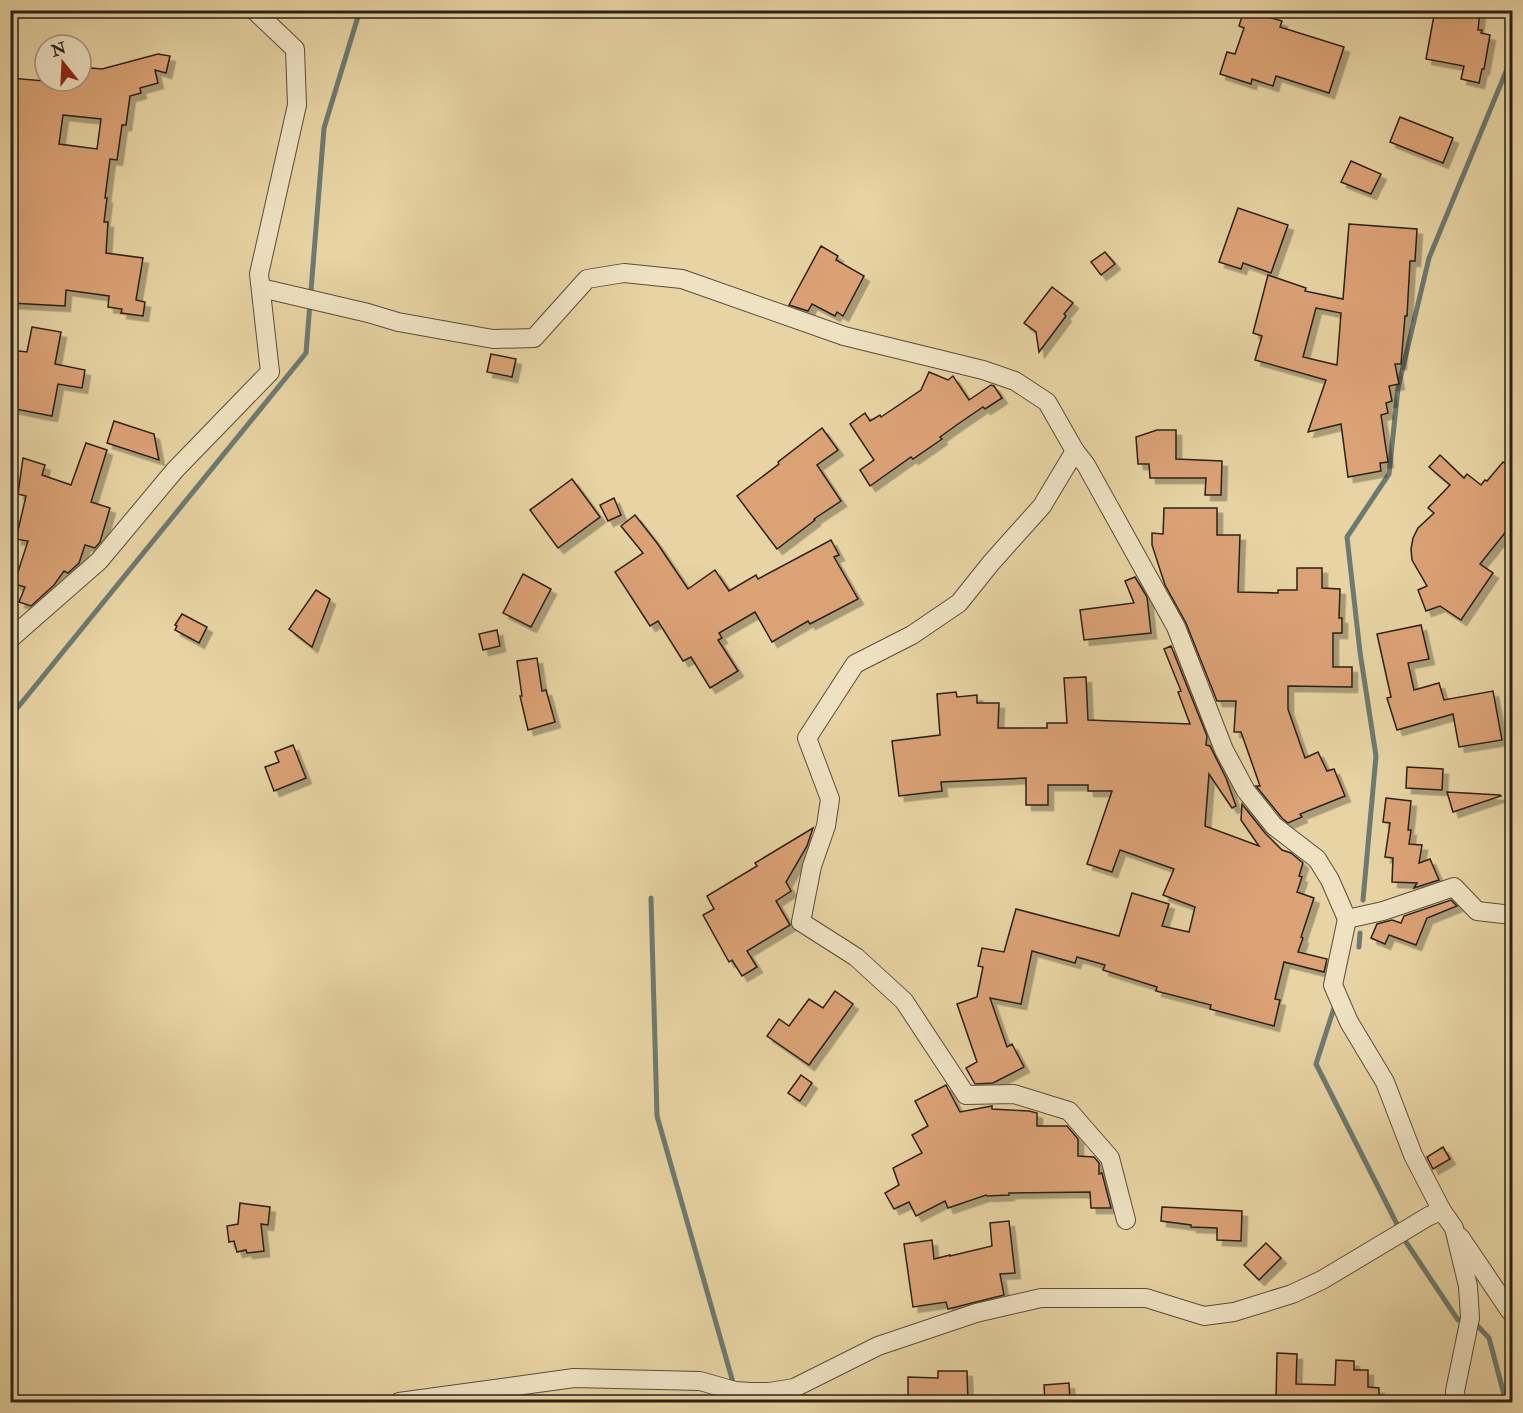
<svg xmlns="http://www.w3.org/2000/svg" width="1523" height="1413" font-family="'IM FELL Double Pica',serif">
	<defs>
		<filter id="shadow"><feDropShadow dx="5.5" dy="5.5" stdDeviation="0" flood-color="#0004"/></filter>
	</defs>
	<rect width="100%" height="100%" fill="#e7d3a3"/>
	<filter id="stains"><feTurbulence type="fractalNoise" baseFrequency=".00333" numOctaves="4"/><feColorMatrix values="0 0 0 0 .2 0 0 0 0 .09 0 0 0 0 .02 0 0 0 .5 -.17"/></filter>
	<radialGradient id="worn" r=".72"><stop offset=".6" stop-color="#630" stop-opacity="0"/><stop offset="1" stop-color="#630" stop-opacity=".3"/></radialGradient>
	<g fill="none" stroke-linecap="round" stroke-linejoin="round">
		<!-- stream -->
		<g stroke="#6d7a71" stroke-width="5">
			<polyline points="10,717 306,353 324,128 360,10"/>
			<polyline points="651,898 657,1116 734,1386"/>
			<polyline points="1363,900 1376,756 1360,652 1347,537 1389,474 1398,388 1429,258 1512,57"/>
			<polyline points="1359,947 1360,933"/>
			<polyline points="1334,1008 1316,1064 1406,1242 1458,1320 1467,1318"/>
			<polyline points="1474,1322 1489,1338 1506,1402"/>
		</g>
	</g>
	<!-- building -->
	<g fill="#dba276" stroke="#2c2017" stroke-width="1.5" fill-rule="evenodd" filter="url(#shadow)">
		<polygon points="1244,10 1282,21 1280,27 1344,47 1329,93 1276,76 1273,86 1252,79 1251,84 1220,74 1227,52 1235,54 1244,28 1239,26"/>
		<polygon points="1435,10 1480,12 1478,30 1482,30 1481,33 1490,35 1484,69 1482,69 1479,83 1461,79 1464,66 1426,59"/>
		<path d="M158,54L170,56L166,73L155,70L158,83L140,88L141,93L130,96L126,125H122L117,160L110,159L105,198H107L104,222H108L106,253L143,258L136,300L145,302L143,316L121,313L122,309L108,307L109,296L66,290L65,306L10,303V78L79,84L81,67L102,69ZM63,115L101,119L97,149L59,144Z"/>
		<polygon points="1400,117 1453,138 1443,163 1390,142"/>
		<polygon points="1351,161 1381,174 1371,194 1341,182"/>
		<polygon points="1238,208 1288,225 1271,273 1243,263 1241,269 1219,262"/>
		<path d="M1349,224L1417,229L1415,261H1410L1407,316H1405L1401,364H1395L1399,384L1389,386L1392,401L1386,403L1388,413L1381,415L1388,462L1380,463L1381,471L1348,477L1341,424L1308,432L1326,380L1255,360L1262,336L1253,333L1268,275L1306,288L1305,291L1343,299ZM1316,308L1341,313L1337,365L1303,357Z"/>
		<polygon points="821,246 838,256 836,260 864,276 843,316 837,312 835,316 812,304 808,311 789,305"/>
		<polygon points="1105,252 1115,264 1101,275 1091,262"/>
		<polygon points="1052,287 1073,303 1064,314 1066,316 1039,352 1036,332 1024,323"/>
		<polygon points="32,327 61,332 55,364 85,370 82,388 58,384 52,416 10,408 10,350 27,352"/>
		<polygon points="491,354 516,359 512,377 487,372"/>
		<polygon points="929,372 948,380 953,376 969,400 991,385 994,386 1002,398 985,409 983,407 958,424 940,437 942,439 913,459 911,457 870,486 860,470 874,460 850,424 865,413 870,421 880,415 881,417 921,390"/>
		<polygon points="114,421 154,434 159,460 107,443"/>
		<polygon points="822,428 838,450 817,465 841,501 814,519 815,520 777,549 737,496 779,464 778,462"/>
		<polygon points="1157,430 1176,430 1176,459 1222,461 1221,495 1205,495 1206,478 1150,478 1149,464 1138,464 1136,437"/>
		<polygon points="86,443 107,450 91,502 110,508 100,542 95,548 85,545 79,563 68,573 64,571 54,585 31,606 19,602 25,587 14,584 28,541 16,539 26,496 18,494 23,458 45,465 42,475 71,485"/>
		<polygon points="1440,455 1464,478 1467,474 1481,485 1485,480 1487,481 1503,462 1512,469 1512,524 1480,564 1493,573 1461,620 1440,606 1426,611 1418,590 1427,586 1412,560 1411,549 1413,538 1418,528 1434,513 1428,508 1450,485 1429,467"/>
		<polygon points="572,479 600,517 558,548 530,510"/>
		<polygon points="614,498 621,515 608,521 600,505"/>
		<polygon points="1164,508 1217,508 1217,535 1240,535 1238,592 1278,593 1278,590 1297,590 1297,568 1322,568 1322,588 1340,589 1339,618 1342,618 1342,633 1333,633 1333,667 1352,667 1352,687 1288,686 1288,709 1305,758 1318,752 1327,771 1334,769 1345,796 1300,814 1302,817 1288,823 1282,818 1256,786 1260,786 1241,732 1234,732 1236,701 1217,701 1186,623 1165,585 1152,545 1152,533 1163,534"/>
		<polygon points="635,515 657,543 688,589 715,570 729,591 756,575 758,579 831,540 839,555 834,557 858,599 810,624 808,621 772,642 755,612 719,633 722,638 718,640 738,671 710,688 691,657 683,661 658,621 650,626 615,572 643,553 621,526"/>
		<polygon points="523,574 551,589 531,627 503,613"/>
		<polygon points="1135,577 1147,597 1151,633 1084,640 1080,610 1134,603 1125,581"/>
		<polygon points="316,590 330,599 312,647 289,629"/>
		<polygon points="182,614 207,627 199,643 175,630 177,626 175,625"/>
		<polygon points="1421,625 1429,659 1408,663 1414,690 1439,683 1444,700 1493,691 1502,740 1459,747 1453,714 1397,730 1387,698 1391,697 1377,634"/>
		<polygon points="497,630 500,646 483,650 479,634"/>
		<polygon points="1171,646 1207,736 1206,745 1210,746 1226,778 1236,806 1232,808 1209,774 1205,826 1259,846 1241,820 1242,804 1265,833 1282,850 1291,853 1303,863 1299,876 1302,877 1297,892 1314,898 1301,937 1303,938 1298,952 1327,959 1324,972 1284,962 1275,999 1280,1000 1274,1026 1210,1009 1211,1005 1156,991 1157,987 1103,970 1105,965 1077,957 1075,963 1032,951 1021,1004 990,998 1007,1047 1012,1044 1024,1067 993,1083 975,1084 966,1068 977,1062 957,1004 977,997 983,967 978,966 982,948 1004,952 1016,909 1119,936 1132,893 1169,904 1162,926 1189,932 1195,907 1163,895 1174,869 1120,850 1112,872 1087,864 1112,791 1088,791 1088,785 1048,785 1048,805 1026,805 1026,778 941,782 942,791 899,796 892,741 940,735 937,694 956,692 957,697 977,695 977,703 999,703 998,728 1047,728 1047,723 1067,723 1064,678 1086,677 1088,720 1190,724 1178,692 1181,691 1164,649"/>
		<polygon points="537,658 542,691 546,690 555,722 528,730 520,696 522,696 517,661"/>
		<polygon points="293,745 306,778 274,791 265,767 279,762 275,752"/>
		<polygon points="1407,767 1443,769 1442,790 1406,788"/>
		<polygon points="1447,792 1500,795 1501,796 1453,812"/>
		<polygon points="1386,798 1411,801 1408,830 1411,830 1409,844 1422,845 1419,863 1430,859 1439,880 1414,888 1417,883 1392,882 1393,858 1385,857 1390,823 1383,822"/>
		<polygon points="813,828 807,846 786,882 791,891 776,901 790,925 747,951 757,967 742,976 732,960 729,962 703,915 714,909 707,896 757,866 755,863"/>
		<polygon points="1451,900 1457,906 1427,918 1416,945 1389,935 1385,944 1371,938 1377,924 1392,920 1401,923 1404,916"/>
		<polygon points="835,991 853,1004 809,1065 767,1036 779,1019 789,1026 809,999 823,1008"/>
		<polygon points="801,1075 812,1083 800,1101 788,1093"/>
		<polygon points="946,1085 960,1112 992,1106 992,1109 1029,1111 1037,1113 1037,1126 1067,1126 1078,1139 1078,1156 1094,1157 1099,1163 1099,1174 1102,1173 1111,1208 1091,1208 1090,1192 1009,1193 1009,1195 987,1196 986,1195 948,1208 945,1201 916,1216 909,1202 894,1209 885,1193 899,1185 893,1168 922,1153 912,1135 928,1126 915,1101"/>
		<polygon points="1443,1147 1450,1159 1433,1169 1427,1157"/>
		<polygon points="240,1203 270,1207 268,1225 261,1224 264,1251 247,1253 246,1250 237,1252 234,1241 229,1242 227,1226 238,1224"/>
		<polygon points="1162,1207 1242,1211 1241,1241 1217,1240 1217,1228 1191,1227 1191,1225 1161,1221"/>
		<polygon points="1009,1221 1015,1273 1000,1274 1004,1295 948,1309 946,1302 913,1307 904,1244 932,1240 934,1259 950,1255 950,1256 992,1246 990,1223"/>
		<polygon points="1266,1243 1281,1258 1259,1280 1244,1265"/>
		<polygon points="1277,1353 1297,1354 1296,1384 1335,1385 1336,1360 1354,1361 1354,1370 1368,1370 1368,1387 1379,1388 1379,1402 1276,1402"/>
		<polygon points="938,1371 967,1371 968,1402 908,1402 908,1377 938,1378"/>
		<polygon points="1069,1383 1070,1402 1045,1402 1044,1385"/>
	</g>
	<g fill="none" stroke-linecap="round" stroke-linejoin="round">
		<defs>
			<g id="minor">
				<polyline points="261,288 368,313 398,322 493,339 534,338 587,279 624,273 682,279 844,336 983,370 1015,381 1047,402 1075,451 1086,465 1176,627 1224,750 1246,791 1274,826 1317,859 1330,880 1347,919 1383,911 1454,887 1477,911 1512,915"/>
				<polyline points="1075,451 1042,506 991,563 959,603 912,635 855,664 807,738 830,799 826,826 812,866 801,922 856,957 904,1001 966,1095 1014,1094 1069,1111 1110,1158 1126,1220"/>
				<polyline points="10,639 99,561 175,470 270,372 259,274 297,105 295,49 254,10"/>
				<polyline points="1347,919 1333,985 1349,1022 1385,1082 1413,1155 1442,1211 1454,1228 1468,1286 1470,1318 1455,1391 1456,1402"/>
				<polyline points="1460,1237 1510,1311 1512,1311"/>
				<polyline points="399,1402 574,1378 700,1381 735,1391 751,1392 769,1392 794,1388 878,1346 976,1313 1041,1298 1146,1298 1204,1316 1234,1312 1292,1294 1322,1280 1429,1216 1442,1211"/>
			</g>
		</defs>
		<!-- minor casing -->
		<use href="#minor" stroke="#5b4d3a" stroke-width="20"/>
		<!-- minor -->
		<use href="#minor" stroke="#efe2c3" stroke-width="18"/>
	</g>
	<!-- margin -->
	<rect width="1523" height="1413" fill="none" stroke="#e7d3a3" stroke-width="36"/>
	<rect x="12" y="12" width="1499" height="1389" fill="none" stroke="#2c2017" stroke-width="3"/>
	<rect x="18" y="18" width="1487" height="1377" fill="none" stroke="#2c2017" stroke-width="1.5"/>
	<!-- north arrow -->
	<g transform="translate(63 63) rotate(342)"><circle r="28" fill="#efe2c3" stroke="#a1947e" stroke-width="1.5"/>
	<path d="M0-4.5L10 22L0 15L-10 22Z" fill="#8f2418"/>
	<text y="-9" font-size="16" font-weight="bold" text-anchor="middle" fill="#2c2017">N</text>
	</g>
	<rect width="100%" height="100%" filter="url(#stains)"/>
	<rect width="100%" height="100%" fill="url(#worn)"/>
</svg>
